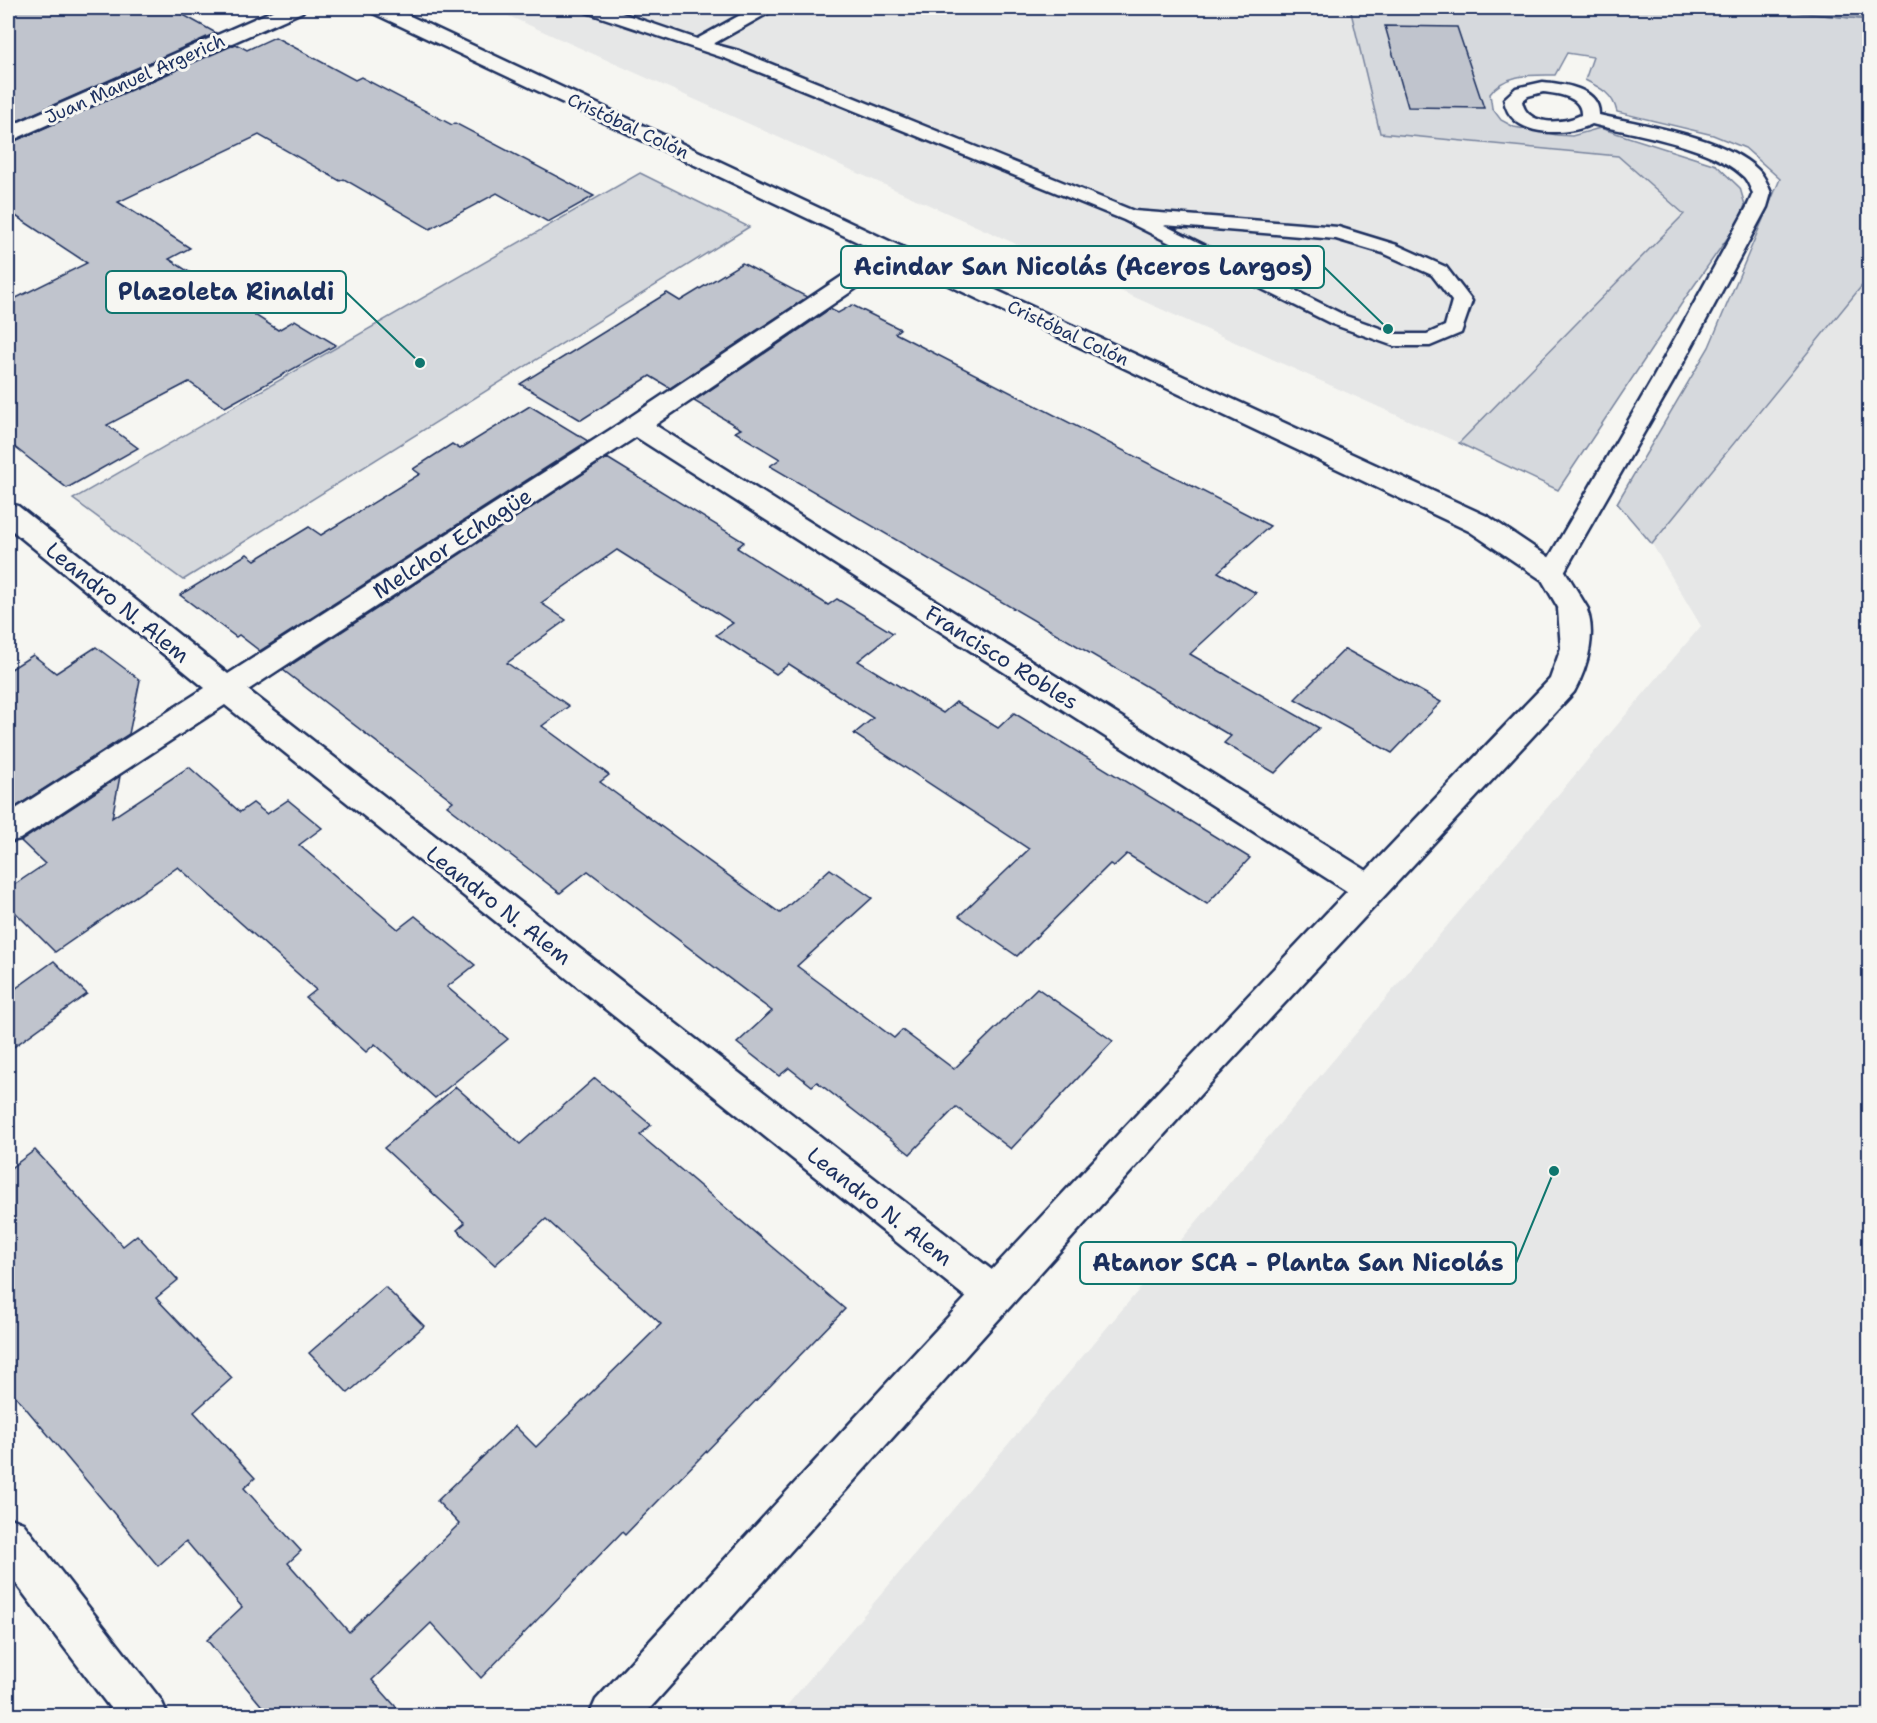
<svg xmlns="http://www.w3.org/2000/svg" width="1877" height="1723" font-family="'Shantell Sans',sans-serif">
	<rect width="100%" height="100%" fill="#f6f6f2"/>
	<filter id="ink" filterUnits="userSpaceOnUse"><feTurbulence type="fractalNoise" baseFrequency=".0167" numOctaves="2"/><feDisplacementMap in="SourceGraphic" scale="12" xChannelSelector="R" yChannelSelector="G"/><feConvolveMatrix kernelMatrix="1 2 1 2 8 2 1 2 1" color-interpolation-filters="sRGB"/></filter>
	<g filter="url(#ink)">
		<!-- built -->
		<g fill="#e6e7e7">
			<polygon points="491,8 1350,8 1380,133 1618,156 1684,214 1459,443"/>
			<polygon points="1869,277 1869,1715 778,1716 1701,626 1652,544"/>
		</g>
		<!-- green -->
		<g fill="#d6d9dd" stroke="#78849e" stroke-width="1.5">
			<path d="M1350,8H1758L1869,20V277L1652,544L1617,503L1709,347L1780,179L1745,148L1713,135L1617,112C1613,94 1601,88 1585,80L1593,57L1567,53L1555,75C1532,75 1505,73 1490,94L1492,108L1501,120L1514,127L1557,135L1572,136L1600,128L1716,165L1740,188L1745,205L1738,223L1686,297L1558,490L1459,443L1684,214L1618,156L1380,133Z"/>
			<polygon points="640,173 749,227 183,580 73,499"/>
		</g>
		<!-- water -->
		<polygon fill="#abb2c0" stroke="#717e99" stroke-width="1.5" points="1758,8 1869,8 1869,20"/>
		<!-- building -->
		<g fill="#c0c4cd" stroke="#1b2f5e" stroke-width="1.5">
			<polygon points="8,8 171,8 216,33 8,125"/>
			<polygon points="1385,26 1457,27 1484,108 1408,107"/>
			<polygon points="275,37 355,80 361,77 452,125 455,123 594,196 548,222 497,193 430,229 344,179 340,181 259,135 118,202 190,248 169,259 278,330 295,320 336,345 225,407 189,382 107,425 138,448 67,488 8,442 8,302 87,263 8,211 8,144 236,44 247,50"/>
			<polygon points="742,263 807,297 670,388 650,376 581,420 520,384 667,293 680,301"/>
			<polygon points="852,305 900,329 895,333 1270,526 1218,572 1256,593 1190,654 1319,728 1275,773 1224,743 1231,736 770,466 780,459 735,432 741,429 694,401 830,309 838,313"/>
			<polygon points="530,406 588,441 260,651 239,635 236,637 180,595 247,554 255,560 309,527 321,535 420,474 413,469 452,444 460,449"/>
			<polygon points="607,458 744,542 737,548 828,605 837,599 893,633 858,661 943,713 956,702 998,728 1014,713 1250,858 1207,904 1127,854 1114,866 1110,864 1017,956 959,916 1029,849 854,734 873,718 789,664 776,674 716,635 733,623 617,550 541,603 566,620 507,663 569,706 542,726 609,775 600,782 780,913 830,869 872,898 797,966 894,1038 902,1030 954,1069 1037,988 1113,1041 1011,1149 956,1107 910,1154 817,1082 812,1086 789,1068 779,1076 737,1043 772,1011 588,871 560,893 447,806 453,801 283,670"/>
			<polygon points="96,647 140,680 129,734 8,812 8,671 33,655 56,673"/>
			<polygon points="1345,649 1441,702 1392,753 1295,699"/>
			<polygon points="189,767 240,812 253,803 267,814 288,800 322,828 299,845 398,929 415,916 475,965 447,987 508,1039 435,1098 375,1044 366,1052 306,998 316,990 178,867 55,952 8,905 8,889 45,864 21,841 120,776 112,818"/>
			<polygon points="54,961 87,994 8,1051 8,994"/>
			<polygon points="595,1078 651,1125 640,1135 845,1309 625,1535 622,1532 481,1678 431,1623 372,1680 404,1716 270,1716 207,1640 242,1607 186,1541 158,1566 8,1387 8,1170 35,1150 123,1246 137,1235 178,1280 156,1298 232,1378 194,1412 255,1478 244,1488 301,1551 288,1563 349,1632 459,1524 437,1501 515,1426 536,1447 661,1324 546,1219 495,1265 457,1230 465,1223 384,1148 456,1087 520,1144"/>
			<polygon points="385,1287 424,1326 348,1393 309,1353"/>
		</g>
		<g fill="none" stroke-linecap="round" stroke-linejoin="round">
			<defs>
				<g id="service">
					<path d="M584,8H607L697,39L753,8H772L770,12L713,44L739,51L1134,211L1338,227L1397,245L1446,267L1472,301L1461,333L1430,346H1394L1332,324L1124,220L727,59L586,12ZM1164,225L1336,239L1383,253L1432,275L1452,301L1445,326L1427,334H1396L1346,316Z"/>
					<path d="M1543,82C1563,84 1600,88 1599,115C1644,125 1725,137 1757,169C1764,175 1768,185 1771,193L1767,207L1674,380L1560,579L1552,581L1544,579L1540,573L1652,380L1747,207L1753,193C1750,188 1748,181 1744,177C1714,146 1634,134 1592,124C1566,137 1509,138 1504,99L1516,88ZM1543,92C1558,94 1582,96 1581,115C1564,124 1526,127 1522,101L1528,96Z"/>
				</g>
				<g id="minor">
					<polygon points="279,8 305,8 302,12 8,142 8,127"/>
					<polygon points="894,245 902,247 906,252 902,257 655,425 1380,879 1385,888 1380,897 1368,901 1356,897 636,437 248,690 1006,1281 1012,1294 1006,1307 992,1313 978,1307 225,705 20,839 8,842 8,814 205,688 8,527 8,504 18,506 228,674 627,419 886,247"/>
					<polygon points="8,1517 23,1523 161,1700 168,1716 116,1716 8,1573"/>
				</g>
				<polygon id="tertiary" points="368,8 393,8 902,247 1489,517 1562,566 1588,609 1583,616 1573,619 1563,616 1542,580 1469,531 371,12"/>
				<path id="secondary" d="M1573,599L1583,602C1599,628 1588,667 1574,692L1215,1078L643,1716H589L596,1700C910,1356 1227,1014 1550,679L1561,648L1558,609L1563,602Z"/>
			</defs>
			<!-- service casing -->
			<use href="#service" stroke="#1b2f5e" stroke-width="5"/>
			<!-- minor casing -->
			<use href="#minor" stroke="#1b2f5e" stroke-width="5"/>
			<!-- tertiary casing -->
			<use href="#tertiary" stroke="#1b2f5e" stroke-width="5"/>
			<!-- secondary casing -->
			<use href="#secondary" stroke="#1b2f5e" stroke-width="5"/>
			<!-- service -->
			<use href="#service" fill="#f6f6f2" fill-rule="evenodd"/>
			<!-- minor -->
			<use href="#minor" fill="#f6f6f2" fill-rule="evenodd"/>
			<!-- tertiary -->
			<use href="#tertiary" fill="#f6f6f2" fill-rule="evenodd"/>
			<!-- secondary -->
			<use href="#secondary" fill="#f6f6f2" fill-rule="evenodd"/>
		</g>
	</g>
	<g text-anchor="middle" stroke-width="6" stroke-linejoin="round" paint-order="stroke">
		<!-- far-street labels -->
		<g font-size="18" fill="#1b2f5e" stroke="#f6f6f2">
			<text transform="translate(135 79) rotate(-24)" y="6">Juan Manuel Argerich</text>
			<text transform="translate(628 126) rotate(25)" y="6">Cristóbal Colón</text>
			<text transform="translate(1068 333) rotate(25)" y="6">Cristóbal Colón</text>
		</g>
		<!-- street labels -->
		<g font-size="22" fill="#1b2f5e" stroke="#f6f6f2">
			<text transform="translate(452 543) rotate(-33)" y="8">Melchor Echagüe</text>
			<text transform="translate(118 602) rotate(39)" y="8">Leandro N. Alem</text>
			<text transform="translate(1002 657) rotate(32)" y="8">Francisco Robles</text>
			<text transform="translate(499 905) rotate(38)" y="8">Leandro N. Alem</text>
			<text transform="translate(880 1206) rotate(38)" y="8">Leandro N. Alem</text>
		</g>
	</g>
	<!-- callouts -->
	<path fill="none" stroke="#0f766e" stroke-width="2" d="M1388 329L1324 267M420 363L346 292M1554 1171L1516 1263"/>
	<g fill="#0f766e" stroke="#f6f6f2" stroke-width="2">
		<circle cx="1388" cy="329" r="6"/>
		<circle cx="420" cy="363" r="6"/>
		<circle cx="1554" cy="1171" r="6"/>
	</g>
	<g fill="#f6f6f2" stroke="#0f766e" stroke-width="2">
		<rect x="841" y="246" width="483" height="42" rx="6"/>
		<rect x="106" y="271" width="240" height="42" rx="6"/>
		<rect x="1080" y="1242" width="436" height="42" rx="6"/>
	</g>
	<g font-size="24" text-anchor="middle" font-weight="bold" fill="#1b2f5e">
		<text x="1083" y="275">Acindar San Nicolás (Aceros Largos)</text>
		<text x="226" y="300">Plazoleta Rinaldi</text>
		<text x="1298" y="1271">Atanor SCA - Planta San Nicolás</text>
	</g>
	<!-- margin -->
	<rect width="1877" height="1723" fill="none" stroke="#f6f6f2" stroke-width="30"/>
	<rect x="15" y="15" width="1847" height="1693" fill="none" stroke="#1b2f5e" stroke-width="2" filter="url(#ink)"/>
</svg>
